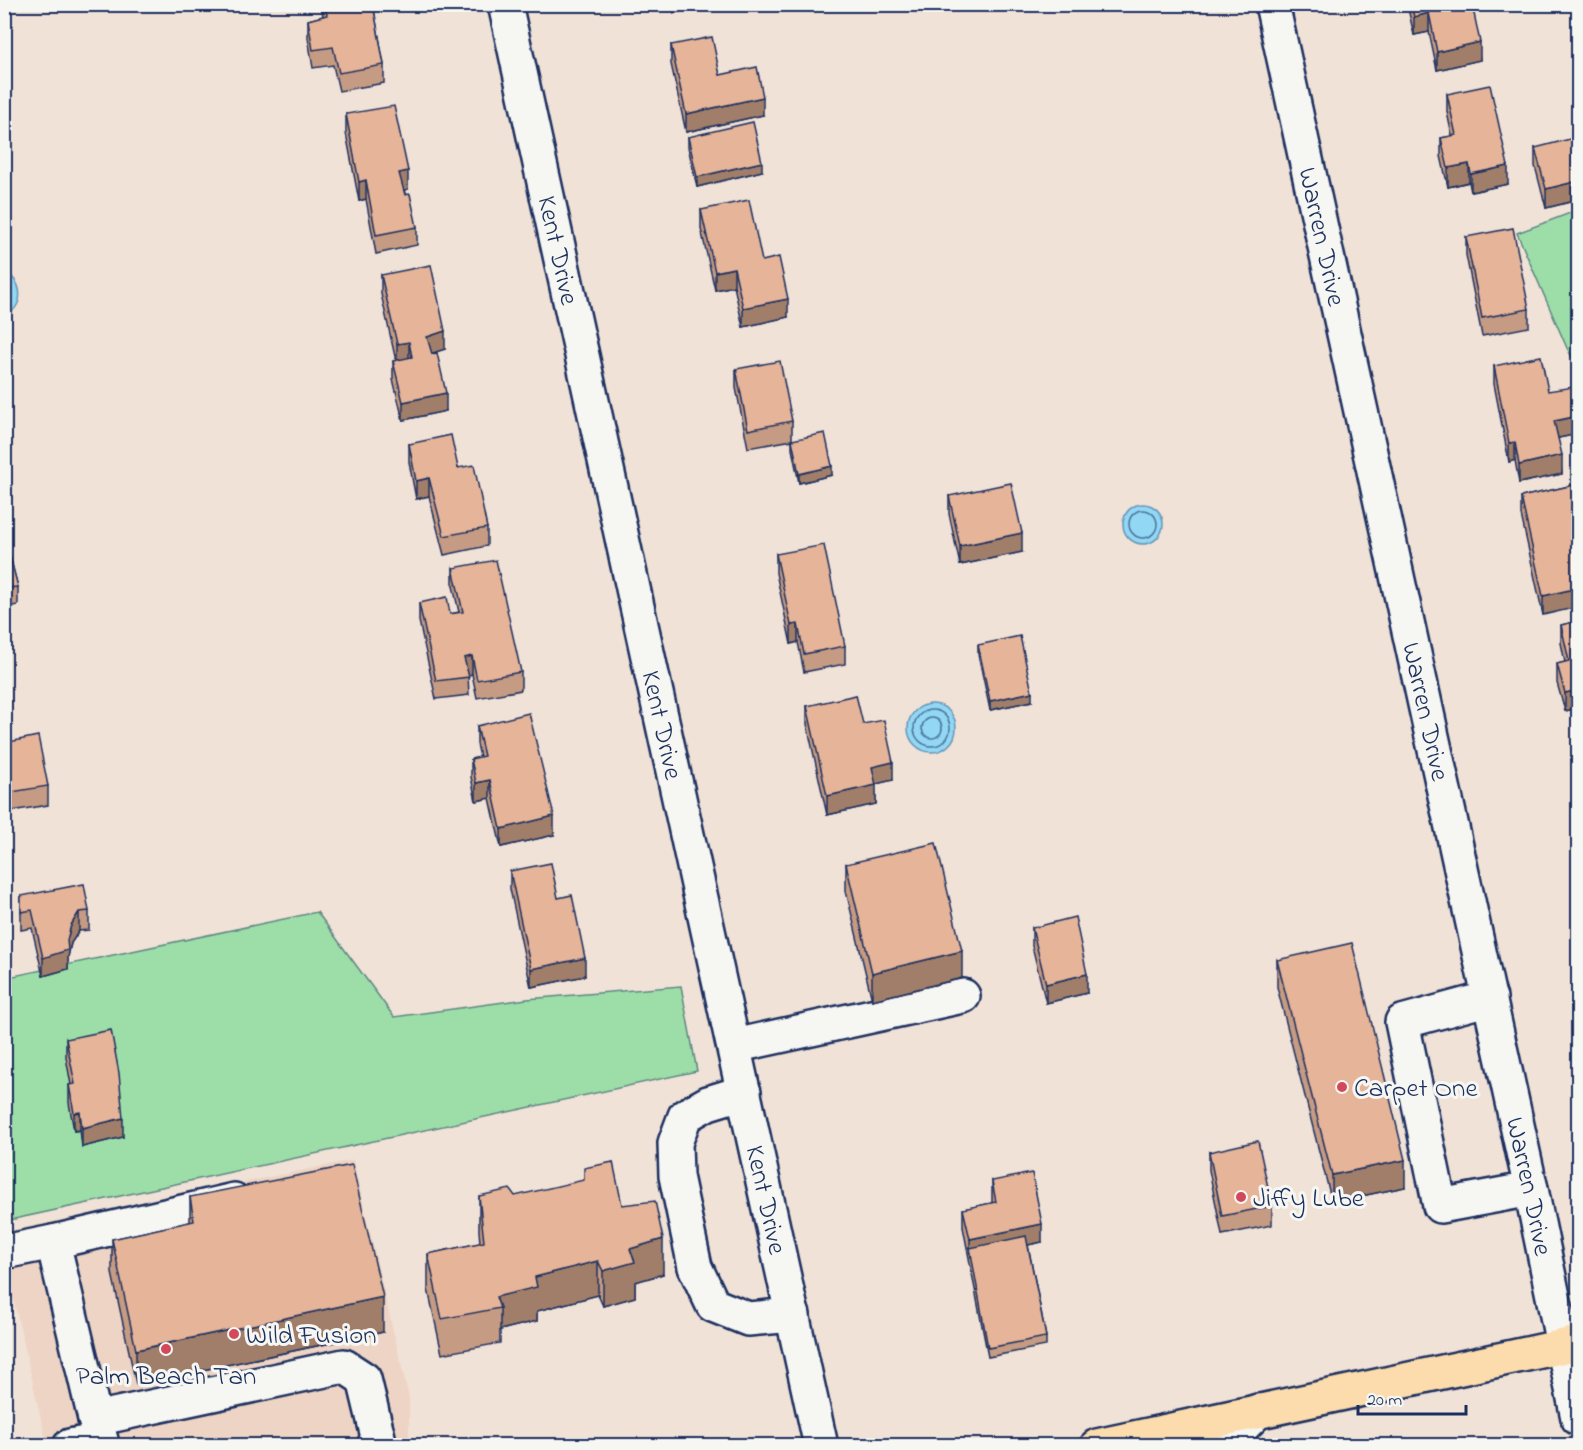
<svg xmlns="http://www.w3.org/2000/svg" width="1583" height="1450" font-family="'Indie Flower',sans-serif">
	<rect width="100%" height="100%" fill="#f1e2d7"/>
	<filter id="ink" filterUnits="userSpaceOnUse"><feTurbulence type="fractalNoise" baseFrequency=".0167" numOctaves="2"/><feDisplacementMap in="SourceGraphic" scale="12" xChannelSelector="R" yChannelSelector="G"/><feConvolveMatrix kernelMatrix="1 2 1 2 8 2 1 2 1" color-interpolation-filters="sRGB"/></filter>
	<g filter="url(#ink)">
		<!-- built -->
		<polygon fill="#eed4c4" points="353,1160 409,1398 409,1445 47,1445 5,1262 4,1232"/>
		<!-- green -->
		<g fill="#9ddea8" stroke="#5c8683" stroke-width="1.5">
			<polygon points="1578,210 1578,368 1567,348 1517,233"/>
			<polygon points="317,912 394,1017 527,999 681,986 697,1071 5,1221 4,978"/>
		</g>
		<!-- water -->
		<g fill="#92d7f4" stroke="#6294b8" stroke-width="1.5">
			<path d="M5,272C24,283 25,306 5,316Z"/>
			<circle cx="1143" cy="524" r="20"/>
			<circle cx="932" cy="728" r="24"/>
		</g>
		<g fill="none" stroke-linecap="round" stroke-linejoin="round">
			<!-- shore -->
			<g stroke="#4b729a" stroke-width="1.5">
				<circle cx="1143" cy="524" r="14"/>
				<circle cx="932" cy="728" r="18"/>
				<circle cx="932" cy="728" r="10"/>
			</g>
			<defs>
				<g id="minor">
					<path id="s1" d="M505,4L821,1446"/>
					<path id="s2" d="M1272,4L1531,1189L1578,1418"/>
					<polyline points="1490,998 1402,1022 1440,1206 1531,1189"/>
					<polyline points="734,1046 963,996"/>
					<polyline points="744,1092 708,1103 685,1116 675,1143 676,1176 695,1267 713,1305 748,1319 793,1315"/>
					<polyline points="234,1200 53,1242 95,1419 344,1366 364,1379 378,1437 374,1446"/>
					<polyline points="4,1252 53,1242"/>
					<polyline points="70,1446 101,1440 95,1419"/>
					<polyline points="1223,1446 1258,1411"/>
				</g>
				<polyline id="major" points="1097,1446 1578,1343"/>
			</defs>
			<!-- minor casing -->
			<use href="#minor" stroke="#1b2f5e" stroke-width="38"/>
			<!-- major casing -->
			<use href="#major" stroke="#1b2f5e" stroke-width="38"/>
			<!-- minor -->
			<use href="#minor" stroke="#f6f6f2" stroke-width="33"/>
			<!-- major -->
			<use href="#major" stroke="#fcdcac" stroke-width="33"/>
		</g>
		<!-- wall -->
		<g fill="#c69b83" stroke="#1b2f5e" stroke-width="1.5">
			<polygon points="321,4 373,4 384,65 384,83 339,91 333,65 313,68 308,38 308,20 323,16"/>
			<polygon points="1407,4 1472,4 1480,60 1437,70 1429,32 1414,35"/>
			<polygon points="671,45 720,75 763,115 686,132 671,64"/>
			<polygon points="1447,94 1508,184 1471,192 1469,182 1448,187 1441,156 1441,138 1452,136 1447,112"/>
			<polygon points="346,114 408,189 404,190 417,227 417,245 376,254 366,199 359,201 346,133"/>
			<polygon points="688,137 762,171 697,187 688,147"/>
			<polygon points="1535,148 1578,156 1578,200 1546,208 1535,166"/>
			<polygon points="701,210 762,261 788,317 743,327 734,286 715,290 701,229"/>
			<polygon points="1466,237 1529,309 1529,327 1482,336 1466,255"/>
			<polygon points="381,275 445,349 432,353 446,411 403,420 393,379 393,361 396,361 381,294"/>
			<polygon points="1494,366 1548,391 1578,434 1558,438 1562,474 1519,483 1515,460 1509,462 1494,384"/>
			<polygon points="736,369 792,421 792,440 748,448 736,388"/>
			<polygon points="792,440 832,475 799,483 792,449"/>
			<polygon points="409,444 458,468 487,528 487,546 444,555 429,496 416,499 409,462"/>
			<polygon points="1578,484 1543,615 1521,515 1521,497"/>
			<polygon points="949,496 1022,552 960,565 949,514"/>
			<polygon points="4,534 18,587 18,605 6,607 10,641 4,642"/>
			<polygon points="776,554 845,646 845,664 804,672 798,642 791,644 776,573"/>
			<polygon points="453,568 521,672 521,690 477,698 472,674 468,675 469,695 436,699 419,621 419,603 450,614 459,612 453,586"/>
			<polygon points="1578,621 1578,708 1565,711 1557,683 1557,664 1565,662 1561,643 1561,625"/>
			<polygon points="978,645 1032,701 990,710 978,654"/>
			<polygon points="807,706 863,724 893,780 875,784 876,804 827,815 807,724"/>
			<polygon points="477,726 554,835 501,847 490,798 476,801 471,777 471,759 480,757 477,744"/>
			<polygon points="4,743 48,786 48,805 6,812 4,803"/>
			<polygon points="846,864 962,978 872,1000 846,891"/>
			<polygon points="510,871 558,898 585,976 531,987 510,889"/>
			<polygon points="21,896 89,911 89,930 79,931 71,943 68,957 68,969 43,976 32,928 21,930"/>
			<polygon points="1032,928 1087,993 1046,1003 1032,946"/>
			<polygon points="1277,960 1405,1187 1332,1202 1277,987"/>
			<polygon points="66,1039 123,1137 82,1147 80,1130 74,1131 69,1103 69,1085 71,1085 66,1057"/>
			<polygon points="1209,1152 1272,1206 1272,1225 1222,1235 1209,1170"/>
			<polygon points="992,1181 1042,1242 1028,1245 1046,1337 1046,1346 988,1357 963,1227 963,1209 992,1203"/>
			<polygon points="479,1196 515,1196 622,1205 663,1274 635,1282 635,1297 603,1306 598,1295 537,1311 537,1321 500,1330 500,1343 442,1354 428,1289 428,1254 480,1243 479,1231"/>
			<polygon points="190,1197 383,1332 136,1384 112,1273 112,1239 190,1222"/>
		</g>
		<!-- shaded-wall -->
		<g fill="#a17e6a" stroke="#1b2f5e" stroke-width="1.5">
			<polygon points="674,4 713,4 674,13"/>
			<polygon points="1429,13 1429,32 1414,35 1414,17"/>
			<polygon points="1480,42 1480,60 1437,70 1437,52"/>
			<polygon points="763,97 763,115 686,132 686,114"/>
			<polygon points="762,162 762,171 697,187 697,177"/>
			<polygon points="1469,164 1469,182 1448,187 1448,168"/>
			<polygon points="1508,166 1508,184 1471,192 1471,174"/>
			<polygon points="408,171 408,189 399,192 399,173"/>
			<polygon points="366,180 366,199 359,201 359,182"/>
			<polygon points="1578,181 1578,200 1546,208 1546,189"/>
			<polygon points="734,268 734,286 715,290 715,272"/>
			<polygon points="788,299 788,317 743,327 743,308"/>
			<polygon points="445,331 445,349 427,355 427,337"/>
			<polygon points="409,342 409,360 397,363 397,344"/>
			<polygon points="446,393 446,411 403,420 403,402"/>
			<polygon points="1578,416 1578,434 1554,439 1554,421"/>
			<polygon points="1515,442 1515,460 1509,462 1509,443"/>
			<polygon points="1562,455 1562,474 1519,483 1519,465"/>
			<polygon points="832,466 832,475 799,483 799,474"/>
			<polygon points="429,478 429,496 416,499 416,481"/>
			<polygon points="1022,533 1022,552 960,565 960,546"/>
			<polygon points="1578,588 1578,607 1543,615 1543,596"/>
			<polygon points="10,623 10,641 4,642 4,624"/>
			<polygon points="798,624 798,642 791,644 791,625"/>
			<polygon points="472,656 472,674 464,676 464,658"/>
			<polygon points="1578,690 1578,708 1565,711 1565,693"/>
			<polygon points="1032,692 1032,701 990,710 990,701"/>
			<polygon points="893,762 893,780 872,785 872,767"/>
			<polygon points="490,780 490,798 476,801 476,783"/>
			<polygon points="876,785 876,804 827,815 827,796"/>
			<polygon points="554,816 554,835 501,847 501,829"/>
			<polygon points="79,912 79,931 71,943 68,957 68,969 43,976 43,958 67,940 71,925"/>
			<polygon points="962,951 962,978 872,1000 872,973"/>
			<polygon points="585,958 585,976 531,987 531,969"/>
			<polygon points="1087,974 1087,993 1046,1003 1046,984"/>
			<polygon points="80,1112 80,1130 74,1131 74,1113"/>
			<polygon points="123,1118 123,1137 82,1147 82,1128"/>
			<polygon points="1405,1160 1405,1187 1332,1202 1332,1175"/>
			<polygon points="1042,1224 1042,1242 971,1257 970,1248 970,1239"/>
			<polygon points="663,1239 663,1274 635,1282 635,1297 603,1306 603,1271 630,1249"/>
			<polygon points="598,1261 598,1295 537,1311 537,1321 500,1330 500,1308 496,1297 535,1277"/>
			<polygon points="383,1297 383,1332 136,1384 136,1350"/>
		</g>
		<!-- building -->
		<g fill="#e6b498" stroke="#1b2f5e" stroke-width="1.5">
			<polygon points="325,4 373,4 384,65 339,73 333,47 313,50 308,20 327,15"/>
			<polygon points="1411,4 1472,4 1480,42 1437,52 1429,13 1414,17"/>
			<polygon points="712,37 720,75 757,67 763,97 686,114 671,45"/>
			<polygon points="1490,85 1508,166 1471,174 1469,164 1448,168 1441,138 1456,135 1447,94"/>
			<polygon points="394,106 408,171 399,173 405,195 410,194 417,227 376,235 366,180 359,182 346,114"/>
			<polygon points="753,122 762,162 697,177 688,137"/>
			<polygon points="1574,138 1578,156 1578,181 1546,189 1535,148"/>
			<polygon points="749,200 762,261 779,257 788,299 743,308 734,268 715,272 701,210"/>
			<polygon points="1513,228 1529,309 1482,318 1466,237"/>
			<polygon points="431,265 445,331 427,337 432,354 437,353 446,393 403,402 393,361 412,357 409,342 397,344 381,275"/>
			<polygon points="1541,356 1548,391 1573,387 1578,416 1554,421 1562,455 1519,465 1515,442 1509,443 1494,366"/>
			<polygon points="780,361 792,421 748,430 736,369"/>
			<polygon points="825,433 832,466 799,474 792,440"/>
			<polygon points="451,435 458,468 474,465 487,528 444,536 429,478 416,481 409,444"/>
			<polygon points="1011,483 1022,533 960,546 949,496"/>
			<polygon points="1578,484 1578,588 1543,596 1521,497"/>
			<polygon points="4,534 18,587 4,588"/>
			<polygon points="824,545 845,646 804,654 798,624 791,625 776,554"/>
			<polygon points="496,560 521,672 477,680 472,656 464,658 469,677 436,681 419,603 447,597 450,614 463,612 453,568"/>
			<polygon points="4,600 10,623 4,624"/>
			<polygon points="1578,621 1578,690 1565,693 1557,664 1569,661 1561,625"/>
			<polygon points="1020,636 1032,692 990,701 978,645"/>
			<polygon points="856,695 863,724 884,720 893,762 872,767 876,785 827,796 807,706"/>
			<polygon points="529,713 554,816 501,829 490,780 476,783 471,759 484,756 477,726"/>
			<polygon points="38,736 48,786 6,793 4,785 4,743"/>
			<polygon points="936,843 962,951 872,973 846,864"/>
			<polygon points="551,863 558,898 572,895 585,958 531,969 510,871"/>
			<polygon points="84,884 89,911 79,912 71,925 67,940 68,950 43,958 32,910 21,912 21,896"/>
			<polygon points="1075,917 1087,974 1046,984 1032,928"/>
			<polygon points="1352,943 1405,1160 1332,1175 1277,960"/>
			<polygon points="111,1030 119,1073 123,1118 82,1128 80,1112 74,1113 69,1085 75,1084 66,1039"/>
			<polygon points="1258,1141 1272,1206 1222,1216 1209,1152"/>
			<polygon points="613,1162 622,1205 655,1201 663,1239 630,1249 635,1262 603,1271 598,1261 535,1277 537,1287 496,1297 500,1308 442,1319 428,1254 484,1242 479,1196 510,1189 515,1196 584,1180 584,1168"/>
			<polygon points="352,1165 383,1297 136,1350 112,1239 194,1221 190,1197"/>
			<polygon points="1032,1173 1042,1224 970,1239 963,1209 996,1202 992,1181"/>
			<polygon points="1026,1236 1046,1337 988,1348 970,1248"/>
		</g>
	</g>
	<!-- markers -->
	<g fill="#d1495b" stroke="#f6f6f2" stroke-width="2">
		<circle cx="1342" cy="1087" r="6"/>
		<circle cx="1241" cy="1197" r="6"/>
		<circle cx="234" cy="1334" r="6"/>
		<circle cx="166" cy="1349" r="6"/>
	</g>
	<g text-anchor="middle" stroke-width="6" stroke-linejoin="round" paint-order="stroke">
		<!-- street labels -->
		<g font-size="27" fill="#1b2f5e" stroke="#f6f6f2">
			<text dy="9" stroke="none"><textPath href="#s2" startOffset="238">Warren Drive</textPath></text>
			<text dy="9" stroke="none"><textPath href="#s1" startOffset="252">Kent Drive</textPath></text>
			<text dy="9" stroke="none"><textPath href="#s2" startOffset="724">Warren Drive</textPath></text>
			<text dy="9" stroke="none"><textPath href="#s1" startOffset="738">Kent Drive</textPath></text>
			<text dy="9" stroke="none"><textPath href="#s2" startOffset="1210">Warren Drive</textPath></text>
			<text dy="9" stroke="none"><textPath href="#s1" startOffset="1224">Kent Drive</textPath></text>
		</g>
		<!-- poi labels -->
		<g font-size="27" fill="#1b2f5e" stroke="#f6f6f2" text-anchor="start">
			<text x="1354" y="1096">Carpet One</text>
			<text x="1253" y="1206">Jiffy Lube</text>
			<text x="246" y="1343">Wild Fusion</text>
			<text x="166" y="1384" text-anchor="middle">Palm Beach Tan</text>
		</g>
	</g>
	<!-- margin -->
	<rect width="1583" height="1450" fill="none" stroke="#f6f6f2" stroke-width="24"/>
	<rect x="12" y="12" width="1559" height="1426" fill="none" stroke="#1b2f5e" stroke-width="2" filter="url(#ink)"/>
	<!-- scale -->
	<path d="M1358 1405v9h108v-9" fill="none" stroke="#1b2f5e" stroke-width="3"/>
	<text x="1367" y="1405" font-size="18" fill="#1b2f5e" stroke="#f6f6f2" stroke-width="4.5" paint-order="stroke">20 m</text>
</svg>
